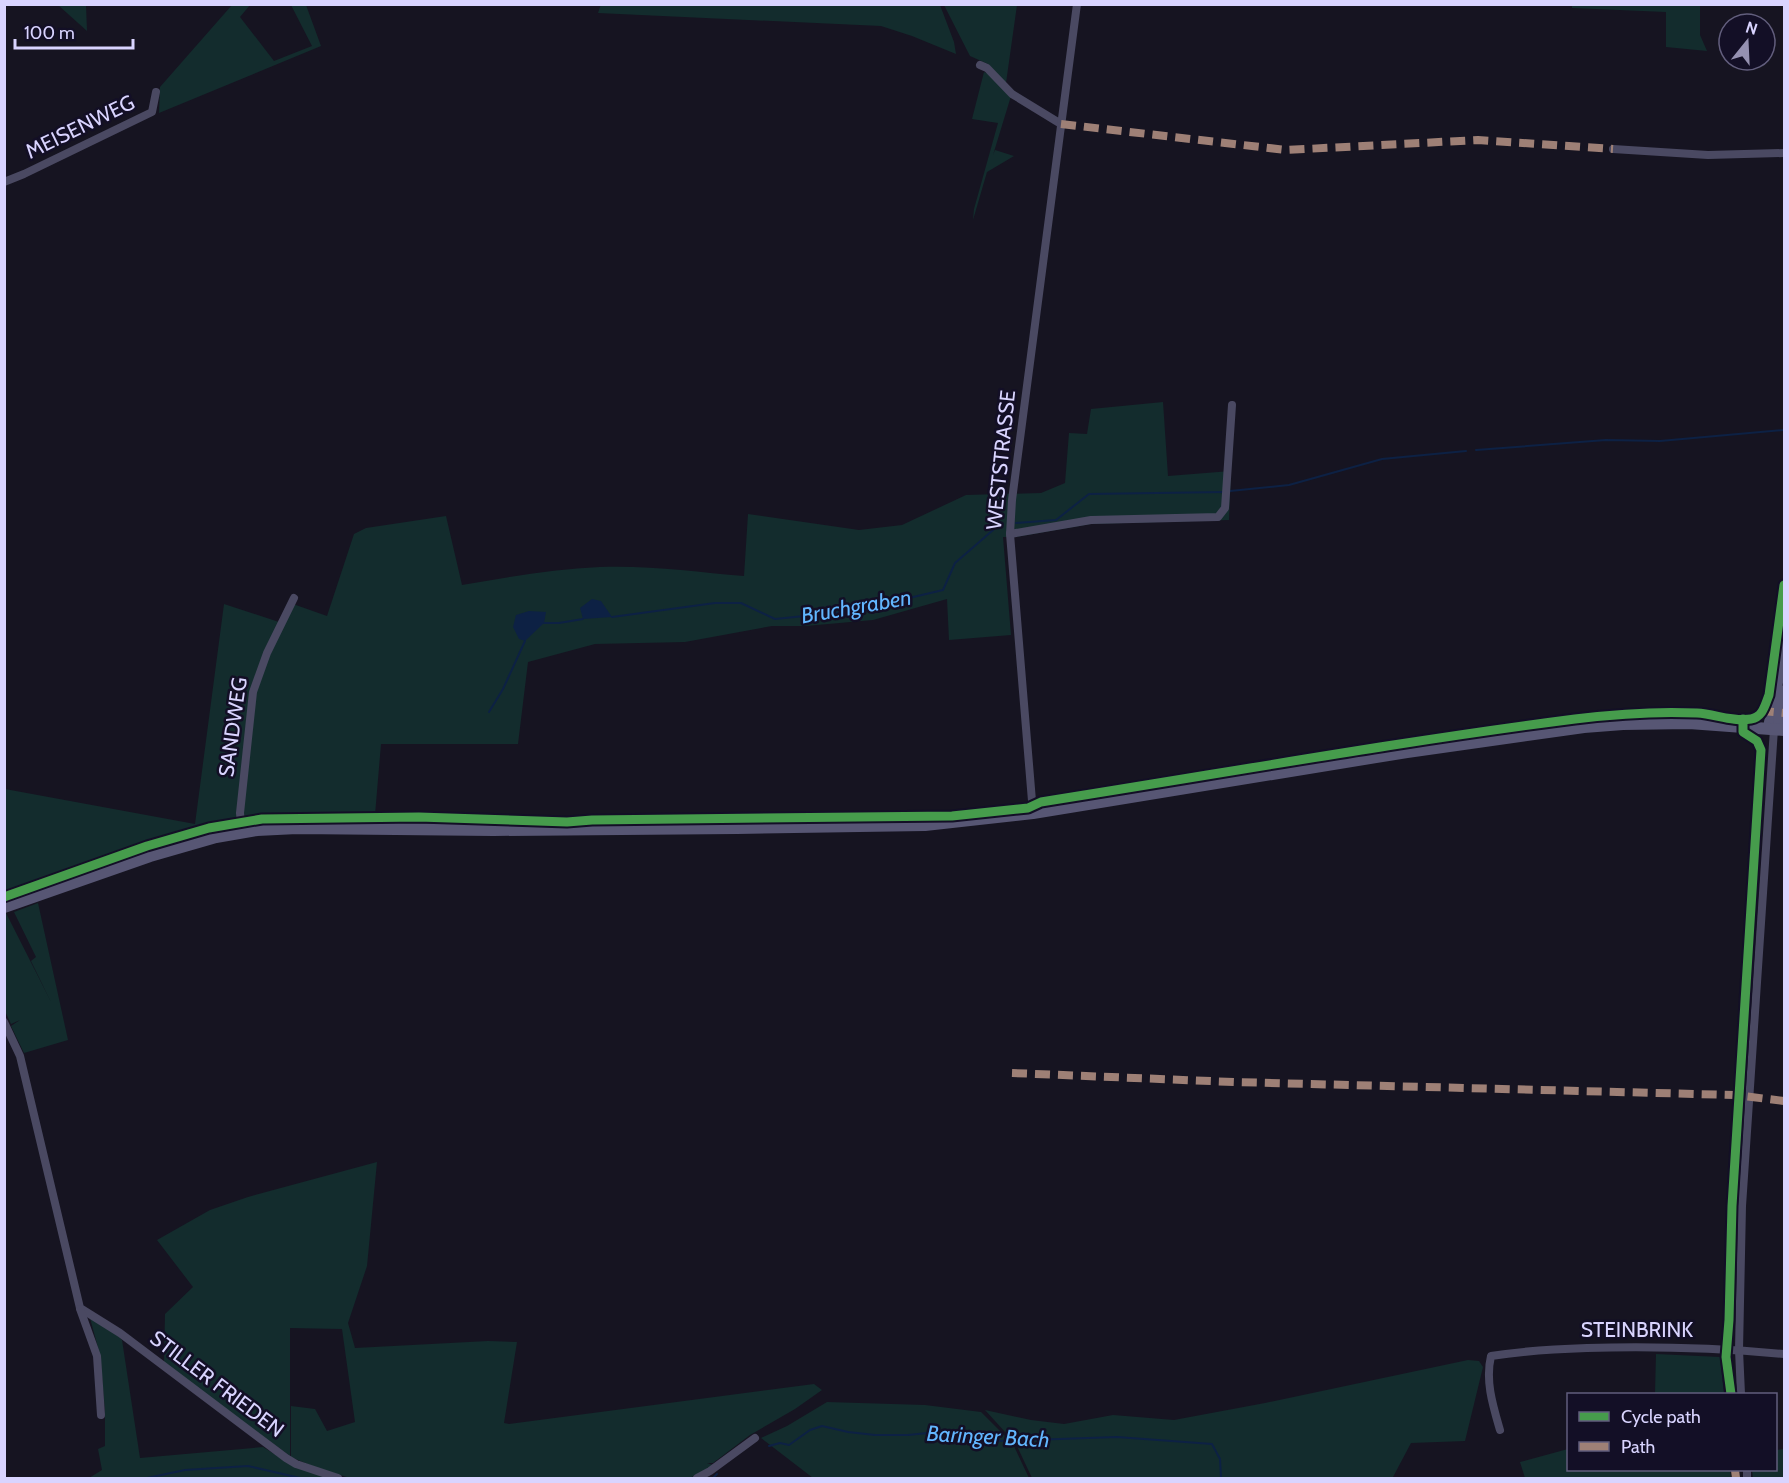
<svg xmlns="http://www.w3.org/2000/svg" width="1789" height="1483" font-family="Cabin,sans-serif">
	<rect width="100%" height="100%" fill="#161421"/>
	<!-- green -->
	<g fill="#132c2d">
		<polygon points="601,4 940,5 954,42 956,54 912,36 881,26 598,13"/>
		<polygon points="58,5 86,5 87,31"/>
		<polygon points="232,5 250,5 240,17 274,61 312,46 291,5 306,5 321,46 159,113 160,87"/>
		<polygon points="944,5 1017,5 1006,83 988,64 970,56"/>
		<polygon points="1572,5 1700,5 1700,35 1707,51 1666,47 1666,12 1572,8"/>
		<polygon points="984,72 991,75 1011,96 993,155 995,150 1014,156 987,172 973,220 974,209 998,123 972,119"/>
		<path d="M1163,402L1168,476L1231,471L1229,520L1091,524L1016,537H1003L1011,635L949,640L947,599L873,620L806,626H772L685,642L595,644L528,662L518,744H381L375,815H281L236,819L112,854L5,893V789L195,824L224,604L285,624L293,604L327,616L354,534L366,528L446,516L462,585C508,577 554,569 600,567C648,565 697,572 744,576L748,514L859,530L902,525L966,495L1041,493L1065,483L1069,433L1087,434L1091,409Z"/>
		<polygon points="38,903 68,1040 24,1053 11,1026 20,1020 11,1024 5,1011 5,914 6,913 51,1002 31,961 36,957 14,912"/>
		<polygon points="377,1162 367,1266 348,1323 355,1348 488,1341 517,1342 504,1423 509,1424 814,1384 822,1390 795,1409 750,1435 713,1463 707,1463 713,1465 690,1478 350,1478 317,1468 291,1457 291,1406 315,1409 327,1431 355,1422 342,1329 290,1328 290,1456 164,1364 165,1314 193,1287 157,1240 210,1210 248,1197"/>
		<polygon points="90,1318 115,1333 122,1340 140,1458 263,1447 294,1466 330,1478 89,1478 102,1470 98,1449 105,1446 105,1411 100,1355"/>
		<polygon points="1656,1354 1720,1357 1724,1394 1655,1394"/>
		<polygon points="1468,1360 1479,1361 1483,1367 1465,1441 1411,1443 1393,1477 1395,1478 1032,1478 1016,1444 985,1410 1031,1420 1064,1424 1113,1415 1174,1420 1265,1403"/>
		<polygon points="827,1402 925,1405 981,1412 1013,1444 1029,1478 813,1478 761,1438 787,1426"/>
		<polygon points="1568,1449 1568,1470 1730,1470 1731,1478 1525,1478 1520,1462"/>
		<polygon points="1784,1449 1784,1478 1753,1478 1752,1470 1776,1470 1776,1450"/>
	</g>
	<!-- water -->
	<g fill="#0d2144">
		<polygon points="592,599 601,601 612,617 583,619 580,608"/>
		<polygon points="529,611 546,612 544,623 525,641 519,639 513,627 516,615"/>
	</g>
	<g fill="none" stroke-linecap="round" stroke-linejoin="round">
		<!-- stream -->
		<g stroke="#0d2144" stroke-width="2">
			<polyline points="1476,450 1606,440 1660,441 1784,430"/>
			<polyline points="1230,491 1289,485 1382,459 1466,451"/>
			<polyline points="1016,523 1056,520 1089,494 1224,492"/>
			<polyline points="612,617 715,603 741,603 775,619 854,611 943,590 955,563 1000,524"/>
			<polyline points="544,623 559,623 583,619"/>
			<polyline points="489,712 503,689 525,641"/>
			<polyline points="769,1446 780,1443 789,1445 810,1430 822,1426 848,1432 875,1435 908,1435 938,1432 965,1438 998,1441 1117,1437 1212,1444 1220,1459 1221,1478"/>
			<polyline points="147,1478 185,1470 248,1466 300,1478"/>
			<polyline points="713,1478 717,1474"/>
		</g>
		<!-- street -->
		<g stroke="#4a4962" stroke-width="8">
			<polyline points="980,65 987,68 1012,94 1061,124"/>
			<polyline points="1613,149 1708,155 1784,153"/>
			<polyline points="4,182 24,174 152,112 156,92"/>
			<polyline points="1010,534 1091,520 1218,517 1225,508 1232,405"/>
			<polyline points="1033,813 1010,534 1012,500 1077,4"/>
			<polyline points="242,832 240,813 253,692 267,653 294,598"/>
			<polyline points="4,1022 20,1056 80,1308 120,1333 286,1458 296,1464 338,1478"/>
			<polyline points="80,1309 97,1356 101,1415"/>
			<polyline points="1741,1394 1739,1350 1742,1206 1774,729"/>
			<path d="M1500,1430C1493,1406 1485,1381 1491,1356C1523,1351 1554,1349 1587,1348C1653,1346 1718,1348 1784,1354"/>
			<polyline points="1747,1470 1747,1478"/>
			<polyline points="697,1478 710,1471 755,1438"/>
		</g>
		<!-- secondary -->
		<g stroke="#575674" stroke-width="12">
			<polyline points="1769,728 1784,642"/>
			<polyline points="1779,729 1780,691"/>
			<polyline points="4,907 150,856 216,837 257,830 297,828 494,830 737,828 925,825 1033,813 1407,752 1584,727 1623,724 1689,723 1784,730"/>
		</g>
		<!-- quiet -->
		<g stroke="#9e8076" stroke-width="8" stroke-dasharray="15 8" stroke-linecap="butt">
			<polyline points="1061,124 1286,150 1478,140 1613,149"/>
			<polyline points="1760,714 1763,711 1784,713"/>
			<polyline points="1012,1073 1234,1082 1735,1095 1784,1101"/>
			<polyline points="1735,1470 1736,1478"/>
		</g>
		<defs>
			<g id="cycleway">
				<path d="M4,897L147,846L209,828L262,819L419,817L567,822L592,820L952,816L1028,808L1041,802C1219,774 1396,742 1575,719C1615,714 1656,711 1697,713C1715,714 1733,722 1751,719C1763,717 1765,705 1769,695L1784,585"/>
				<polyline points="1731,1394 1726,1357 1729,1320 1732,1206 1761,750 1757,741 1743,732 1743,719"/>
			</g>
		</defs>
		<!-- cycleway casing -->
		<use href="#cycleway" stroke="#130f26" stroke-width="13"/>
		<!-- cycleway -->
		<use href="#cycleway" stroke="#469c4c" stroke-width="9"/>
	</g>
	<g text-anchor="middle" stroke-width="5" stroke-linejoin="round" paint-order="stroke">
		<!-- street labels -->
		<g font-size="21" fill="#d9d4ff" stroke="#130f26">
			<text transform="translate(80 127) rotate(-26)" y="7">MEISENWEG</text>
			<text transform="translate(1001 460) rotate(-84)" y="7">WESTSTRASSE</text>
			<text transform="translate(233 727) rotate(-82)" y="7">SANDWEG</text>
			<text x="1637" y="1337">STEINBRINK</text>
			<text transform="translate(217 1384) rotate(37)" y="7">STILLER FRIEDEN</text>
		</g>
		<!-- water labels -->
		<g font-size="22" font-style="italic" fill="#62b6ff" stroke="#130f26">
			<text transform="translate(856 606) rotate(-10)" y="8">Bruchgraben</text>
			<text transform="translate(988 1436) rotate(3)" y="8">Baringer Bach</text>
		</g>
	</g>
	<!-- border -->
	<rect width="1789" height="1483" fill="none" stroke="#d9d4ff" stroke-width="12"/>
	<!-- legend -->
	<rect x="1567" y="1393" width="210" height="78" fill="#130f26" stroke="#625e7d" stroke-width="1.5"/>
	<rect x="1579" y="1412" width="30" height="9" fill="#469c4c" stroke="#625e7d" stroke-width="1.5"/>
	<text x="1621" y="1423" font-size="18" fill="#d9d4ff">Cycle path</text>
	<rect x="1579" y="1442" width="30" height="9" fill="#9e8076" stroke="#625e7d" stroke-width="1.5"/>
	<text x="1621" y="1453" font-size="18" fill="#d9d4ff">Path</text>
	<!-- north arrow -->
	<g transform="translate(1747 42) rotate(18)"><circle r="28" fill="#130f26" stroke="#625e7d" stroke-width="1.5"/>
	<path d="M0-4.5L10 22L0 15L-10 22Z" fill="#9591b1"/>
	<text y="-9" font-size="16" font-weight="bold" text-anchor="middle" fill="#d9d4ff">N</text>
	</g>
	<!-- scale -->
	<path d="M15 39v9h118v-9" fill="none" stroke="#d9d4ff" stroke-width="3"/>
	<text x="24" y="39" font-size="18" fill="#d9d4ff" stroke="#130f26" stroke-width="4.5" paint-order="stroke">100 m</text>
</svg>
